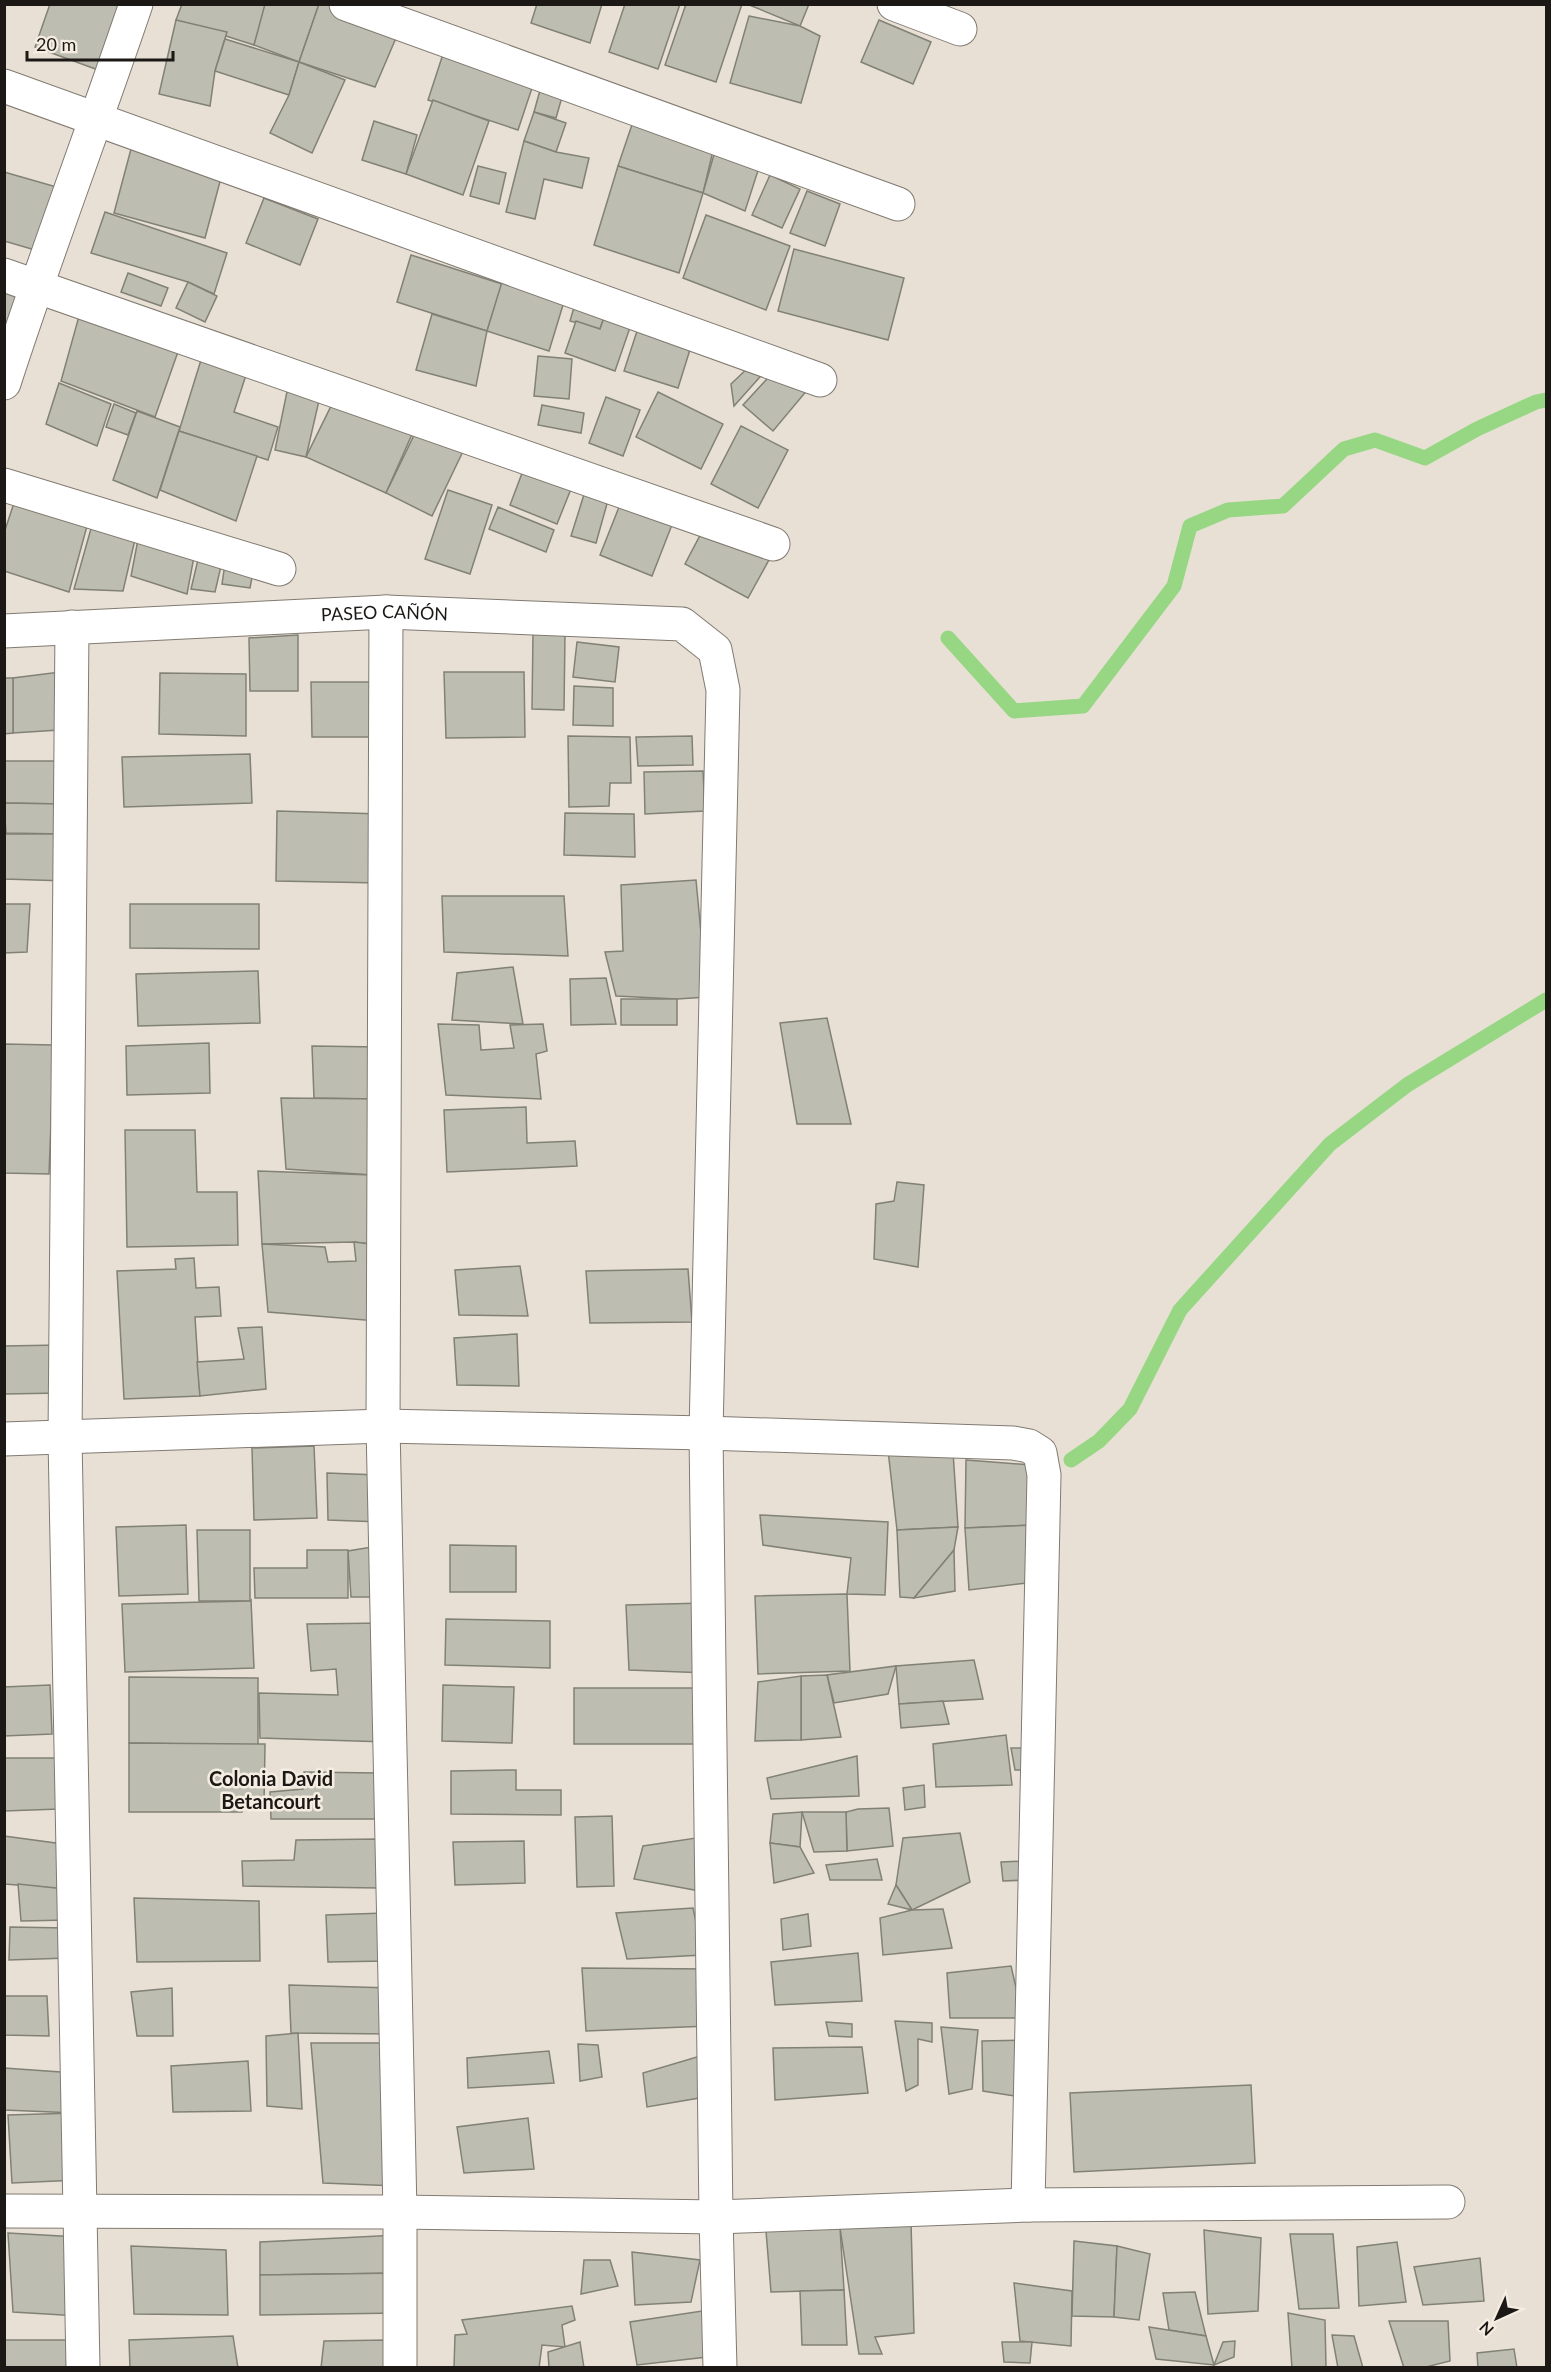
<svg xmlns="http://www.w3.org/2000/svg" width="1551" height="2372" font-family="Lato,sans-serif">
	<rect width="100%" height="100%" fill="#e8e0d5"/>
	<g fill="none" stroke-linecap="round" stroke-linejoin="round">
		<!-- stream -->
		<g stroke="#97d784" stroke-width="15">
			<polyline points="948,638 1014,711 1083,706 1174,586 1190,526 1228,510 1283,506 1344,449 1375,440 1425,458 1477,429 1536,402 1546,400"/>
			<polyline points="1071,1460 1099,1441 1130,1409 1180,1310 1330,1144 1407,1085 1546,1000"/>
		</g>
	</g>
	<!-- building -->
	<g fill="#bdbdb1" stroke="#818176" stroke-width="1.5">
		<polygon points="50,4 125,4 101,71 35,47"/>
		<polygon points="182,4 267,4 254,45 176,20"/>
		<polygon points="265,4 319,4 299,62 254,45"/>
		<polygon points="319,4 347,4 402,24 375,87 299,62"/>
		<polygon points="537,4 602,4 590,43 531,23"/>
		<polygon points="625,4 680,4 658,69 609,52"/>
		<polygon points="686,4 742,4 716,82 665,65"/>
		<polygon points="747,4 809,4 800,26"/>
		<polygon points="749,16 800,26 820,36 801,103 730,83"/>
		<polygon points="176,20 227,32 215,71 210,106 159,94"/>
		<polygon points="879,20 931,42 913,84 861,62"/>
		<polygon points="225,39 299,62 289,95 215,71"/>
		<polygon points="445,48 535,79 518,130 428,100"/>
		<polygon points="299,62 345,80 312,153 270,133 289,95"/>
		<polygon points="544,76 566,83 556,118 534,112"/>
		<polygon points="433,100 489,121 463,195 406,174"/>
		<polygon points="637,110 716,138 703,193 618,166"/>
		<polygon points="534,112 566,123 556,152 524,141"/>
		<polygon points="374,121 417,135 406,174 362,160"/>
		<polygon points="524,141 556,152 589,158 582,188 544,179 535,219 506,212"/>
		<polygon points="131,149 222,174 205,238 114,213"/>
		<polygon points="715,151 763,155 745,211 703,193"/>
		<polygon points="478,166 506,173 499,204 470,196"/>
		<polygon points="618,166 703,193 679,273 594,245"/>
		<polygon points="4,172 60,188 42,252 4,241"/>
		<polygon points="770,175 800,189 782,228 752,215"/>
		<polygon points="807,191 840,204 825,246 790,233"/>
		<polygon points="264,198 318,219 300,265 246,243"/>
		<polygon points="105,212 227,253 214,294 188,282 91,253"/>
		<polygon points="706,215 790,246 766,310 683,278"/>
		<polygon points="794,249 904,278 888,340 778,311"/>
		<polygon points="411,255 502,284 487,331 397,302"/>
		<polygon points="508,262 570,282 549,351 487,331"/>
		<polygon points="128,273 168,288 161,306 121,292"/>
		<polygon points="188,282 217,296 205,322 176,308"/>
		<polygon points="4,284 29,293 4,362"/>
		<polygon points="580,287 609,303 600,329 570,321"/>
		<polygon points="609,303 635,313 615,371 565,353 576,321 600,329"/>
		<polygon points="81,309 179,349 155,417 61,381"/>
		<polygon points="432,314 487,331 476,386 416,370"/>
		<polygon points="640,322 693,340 678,388 624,371"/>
		<polygon points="538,356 572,359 569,399 534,396"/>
		<polygon points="201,360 246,375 234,412 278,427 268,460 179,431"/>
		<polygon points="753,363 768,368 734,406 731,384"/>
		<polygon points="778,367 809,388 773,431 743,405"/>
		<polygon points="290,377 321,392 306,457 275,450"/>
		<polygon points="59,383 111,404 97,446 46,424"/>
		<polygon points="658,392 723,424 701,469 636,437"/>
		<polygon points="606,397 640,410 623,456 589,443"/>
		<polygon points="335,398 417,423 386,493 306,457"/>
		<polygon points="114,404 136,413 128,435 106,427"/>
		<polygon points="542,405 584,413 581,433 538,425"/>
		<polygon points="137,411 180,427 157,498 113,480"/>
		<polygon points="420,423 468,441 432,516 386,493"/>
		<polygon points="741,426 788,450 758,508 711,484"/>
		<polygon points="179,431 257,456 236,521 160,490"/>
		<polygon points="527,460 575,479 557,524 510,505"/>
		<polygon points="587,485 610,493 596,543 571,536"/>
		<polygon points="448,490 492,505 470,574 425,559"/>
		<polygon points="17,494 90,515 69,592 4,571 4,533"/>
		<polygon points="623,497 675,517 652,576 600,555"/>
		<polygon points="498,507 554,530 546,552 489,529"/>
		<polygon points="94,518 137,531 123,591 74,589"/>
		<polygon points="705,526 775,549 748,598 685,564"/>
		<polygon points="140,529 196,546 187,594 131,576"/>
		<polygon points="201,547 224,553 215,592 191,589"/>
		<polygon points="226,557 255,562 250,588 222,584"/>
		<polygon points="533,633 565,633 564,710 532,709"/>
		<polygon points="298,635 298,691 250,691 249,638"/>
		<polygon points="577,642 619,647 615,682 573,677"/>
		<polygon points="60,672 59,730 13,733 13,678"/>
		<polygon points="444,672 524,672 525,737 446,738"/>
		<polygon points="160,673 246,674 246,736 159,734"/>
		<polygon points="4,678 13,678 13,733 4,734"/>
		<polygon points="311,682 380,682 381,737 312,737"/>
		<polygon points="574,686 613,688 613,726 573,725"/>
		<polygon points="568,736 630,737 631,783 610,783 609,806 569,807"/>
		<polygon points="692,736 693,765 638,766 636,737"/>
		<polygon points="250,754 252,803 124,807 122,757"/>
		<polygon points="4,761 64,761 64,804 4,803"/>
		<polygon points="703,771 705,811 645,814 644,772"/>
		<polygon points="4,803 64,804 65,834 6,833"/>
		<polygon points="277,811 382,814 381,883 276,881"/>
		<polygon points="565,813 634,814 635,857 564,855"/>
		<polygon points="4,834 65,834 67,881 4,879"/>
		<polygon points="696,880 707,997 677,999 616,996 605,952 623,951 621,885"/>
		<polygon points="442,896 564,896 568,956 444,952"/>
		<polygon points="4,904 30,904 27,952 4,953"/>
		<polygon points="130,904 259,904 259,949 130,948"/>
		<polygon points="513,967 523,1024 452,1020 457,973"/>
		<polygon points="258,971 260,1023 138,1026 136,974"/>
		<polygon points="606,978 616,1024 571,1025 570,979"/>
		<rect x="621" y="999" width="56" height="26"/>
		<polygon points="827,1018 851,1124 797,1124 780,1023"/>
		<polygon points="438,1024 479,1025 481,1050 514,1048 510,1025 543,1024 547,1051 536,1054 541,1099 446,1095"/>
		<polygon points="209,1043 210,1093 127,1095 126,1046"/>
		<polygon points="4,1044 54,1045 49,1174 4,1173"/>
		<polygon points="312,1046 379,1047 378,1099 314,1098"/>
		<polygon points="281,1098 378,1099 372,1175 286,1169"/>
		<polygon points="526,1107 527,1143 575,1141 577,1166 447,1172 444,1110"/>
		<polygon points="125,1130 195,1130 197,1192 237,1192 238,1245 127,1247"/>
		<polygon points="258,1171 372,1175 378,1245 354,1242 262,1244"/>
		<polygon points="897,1182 924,1185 918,1267 874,1259 876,1204 894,1201"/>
		<polygon points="354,1242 378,1245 377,1321 268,1312 262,1244 325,1247 328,1262 356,1261"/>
		<polygon points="194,1258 196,1288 219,1287 221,1316 195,1317 200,1396 124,1399 117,1271 176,1269 175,1259"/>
		<polygon points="520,1266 528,1316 459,1315 455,1270"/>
		<polygon points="688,1269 692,1322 590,1323 586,1271"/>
		<polygon points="262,1327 266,1389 200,1396 197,1362 244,1359 238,1328"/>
		<polygon points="517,1334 519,1386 457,1385 454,1338"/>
		<polygon points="60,1345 61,1393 4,1394 4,1346"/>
		<polygon points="314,1446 317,1518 254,1520 252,1448"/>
		<polygon points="888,1450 953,1452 958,1527 897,1530"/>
		<polygon points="966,1460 1031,1465 1034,1525 965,1528"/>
		<polygon points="327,1473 378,1475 381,1522 328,1520"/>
		<polygon points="760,1515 888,1522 885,1595 847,1594 851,1558 763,1545"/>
		<polygon points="186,1525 188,1594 119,1596 116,1527"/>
		<polygon points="1034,1525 1035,1582 969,1590 965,1528"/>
		<polygon points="958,1527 954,1550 914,1598 900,1597 897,1530"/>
		<polygon points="197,1530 250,1530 250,1601 199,1601"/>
		<polygon points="450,1545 516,1546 516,1592 450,1592"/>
		<polygon points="378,1546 384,1597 351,1597 348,1551"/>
		<polygon points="307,1550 348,1550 348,1598 255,1598 254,1568 307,1568"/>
		<polygon points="954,1550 955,1591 914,1598"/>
		<polygon points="847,1594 850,1671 758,1674 755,1596"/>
		<polygon points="251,1600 254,1668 125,1672 122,1604 250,1601"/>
		<polygon points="705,1603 708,1673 629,1670 626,1605"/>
		<polygon points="446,1619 550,1621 550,1668 445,1665"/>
		<polygon points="386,1623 387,1742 260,1738 259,1693 338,1695 336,1669 311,1671 307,1624"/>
		<polygon points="974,1660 983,1699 899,1704 896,1666"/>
		<polygon points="896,1666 888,1694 834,1703 827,1675"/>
		<polygon points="827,1675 841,1737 801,1740 801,1676"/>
		<polygon points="801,1676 801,1740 755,1741 758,1682"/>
		<polygon points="129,1677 258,1678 258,1745 129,1743"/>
		<polygon points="50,1685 52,1734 4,1736 4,1687"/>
		<polygon points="443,1685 514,1687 512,1743 442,1741"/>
		<polygon points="574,1688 696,1688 697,1744 574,1744"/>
		<polygon points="943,1701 949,1724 901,1728 899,1704"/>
		<polygon points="1006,1735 1012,1785 936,1787 933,1744"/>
		<polygon points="129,1743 265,1744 264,1805 242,1805 242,1812 129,1812"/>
		<polygon points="1011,1748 1026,1748 1030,1770 1015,1770"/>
		<polygon points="857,1756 859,1796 771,1799 767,1778"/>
		<polygon points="4,1758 60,1758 59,1809 4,1811"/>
		<polygon points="516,1770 516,1790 561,1790 561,1815 451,1814 451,1771"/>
		<polygon points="304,1772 378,1773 383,1819 271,1819 270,1792 303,1789"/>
		<polygon points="924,1785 925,1807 905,1810 903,1788"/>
		<polygon points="889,1808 893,1846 847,1851 846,1812 858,1809"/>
		<polygon points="802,1812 846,1812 847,1851 814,1852"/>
		<polygon points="802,1812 800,1847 770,1843 773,1814"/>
		<polygon points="612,1816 614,1886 577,1887 575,1817"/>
		<polygon points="960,1833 970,1882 912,1910 896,1885 903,1838"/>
		<polygon points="4,1836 63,1844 65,1889 5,1884"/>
		<polygon points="696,1838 700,1891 634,1879 643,1846"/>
		<polygon points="380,1839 379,1888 243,1886 242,1861 294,1860 296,1840"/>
		<polygon points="524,1841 525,1883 455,1885 453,1842"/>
		<polygon points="770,1843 800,1847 814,1873 774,1883"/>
		<polygon points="877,1859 882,1880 830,1880 826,1865"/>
		<polygon points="1026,1861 1027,1880 1003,1881 1001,1862"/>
		<polygon points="18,1884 65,1889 69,1920 21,1921"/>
		<polygon points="896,1885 912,1910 888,1904"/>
		<polygon points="134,1898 259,1901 260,1961 137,1962"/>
		<polygon points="693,1908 703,1955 627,1959 616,1913"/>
		<polygon points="943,1909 952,1948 883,1955 880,1918 912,1910"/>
		<polygon points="385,1913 387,1961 328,1962 326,1915"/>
		<polygon points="808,1914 811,1946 783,1950 781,1919"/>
		<polygon points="10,1927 68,1928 68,1958 9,1960"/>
		<polygon points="858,1953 862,2001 775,2005 771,1962"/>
		<polygon points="1011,1966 1023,2018 950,2018 947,1973"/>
		<polygon points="582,1968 710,1969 709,2026 586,2031"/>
		<polygon points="289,1985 391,1988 392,2034 291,2033"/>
		<polygon points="172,1988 173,2036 137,2036 131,1992"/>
		<polygon points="4,1996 47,1996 49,2036 4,2035"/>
		<polygon points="895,2021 932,2023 932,2042 918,2039 918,2085 906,2091"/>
		<polygon points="826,2022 852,2024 852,2037 829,2036"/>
		<polygon points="941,2027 978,2030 972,2089 949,2094"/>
		<polygon points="298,2033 302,2109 267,2106 266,2036"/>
		<polygon points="1026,2040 1022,2097 983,2091 982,2041"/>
		<polygon points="311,2043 394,2043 397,2186 323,2183"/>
		<polygon points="578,2044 598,2045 602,2077 580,2081"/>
		<polygon points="862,2047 868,2093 775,2100 773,2048"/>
		<polygon points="549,2051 554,2083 468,2088 467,2058"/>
		<polygon points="707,2054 705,2097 647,2107 643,2073"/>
		<polygon points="248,2061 251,2111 173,2112 171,2066"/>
		<polygon points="4,2068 75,2073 76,2113 4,2110"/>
		<polygon points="1251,2085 1255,2163 1074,2172 1070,2093"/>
		<polygon points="76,2113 79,2180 12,2183 8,2115"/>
		<polygon points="528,2118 534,2169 464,2173 457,2127"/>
		<polygon points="911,2222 914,2333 875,2337 882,2354 859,2354 840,2228"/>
		<polygon points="840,2228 844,2290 771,2292 766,2231"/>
		<polygon points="1204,2230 1261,2238 1258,2311 1208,2314"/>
		<polygon points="8,2233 78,2237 79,2316 13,2312"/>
		<polygon points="1290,2234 1333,2234 1339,2308 1299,2309"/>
		<polygon points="398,2235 402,2273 260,2275 260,2242"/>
		<polygon points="1074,2241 1117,2246 1114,2317 1072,2316"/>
		<polygon points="1397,2242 1406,2302 1359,2306 1357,2247"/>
		<polygon points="131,2246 226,2250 228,2315 134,2314"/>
		<polygon points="1117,2246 1150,2254 1139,2320 1114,2317"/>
		<polygon points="632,2252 700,2260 691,2302 635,2305"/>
		<polygon points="1480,2258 1484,2301 1423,2305 1414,2267"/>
		<polygon points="584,2260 610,2260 618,2286 581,2294"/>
		<polygon points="402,2273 401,2313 260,2315 260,2275"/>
		<polygon points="1014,2283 1072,2291 1071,2346 1020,2341"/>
		<polygon points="844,2290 847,2345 802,2345 800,2291"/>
		<polygon points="1195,2292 1206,2336 1169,2330 1163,2293"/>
		<polygon points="572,2306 575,2320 562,2325 565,2347 542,2345 539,2368 454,2368 455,2335 467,2334 462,2320"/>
		<polygon points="715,2309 716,2356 637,2365 630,2322"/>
		<polygon points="1288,2313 1325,2320 1326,2368 1292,2368"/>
		<polygon points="1389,2321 1448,2321 1450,2361 1422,2368 1404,2368"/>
		<polygon points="1149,2327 1206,2336 1214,2365 1156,2359"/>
		<polygon points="1332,2335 1354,2336 1363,2368 1338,2368"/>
		<polygon points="233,2336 238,2368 130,2368 129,2340"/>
		<polygon points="4,2340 75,2340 76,2368 4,2368"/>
		<polygon points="388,2340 387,2368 321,2368 324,2341"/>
		<polygon points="1235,2341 1234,2357 1214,2365 1223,2342"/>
		<polygon points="580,2342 584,2368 549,2368 548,2352"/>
		<polygon points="1002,2342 1032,2342 1030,2363 1004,2362"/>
		<polygon points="1514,2349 1517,2368 1478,2368 1477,2353"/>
	</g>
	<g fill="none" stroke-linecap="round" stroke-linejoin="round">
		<defs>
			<g id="minor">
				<polyline points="346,4 898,204"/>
				<polyline points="894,4 960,29"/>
				<polyline points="4,86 820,380"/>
				<polyline points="4,275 773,544"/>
				<path d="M4,383C45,256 93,131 136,4"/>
				<polyline points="4,485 279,569"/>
				<polyline points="386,612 383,1426 400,2212 400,2368"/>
				<polyline points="72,627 65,1438 83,2368"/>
				<path id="s1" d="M4,631L386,612L682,624L715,650L723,690L706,1433L716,2217L720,2368"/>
				<polyline points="4,1439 383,1426 706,1433 1013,1443 1029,1446 1040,1453 1044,1475 1028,2205"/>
				<polyline points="4,2211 400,2212 716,2217 1028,2205 1448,2202"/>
			</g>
		</defs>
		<!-- minor casing -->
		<use href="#minor" stroke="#817a71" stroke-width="35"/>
		<!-- minor -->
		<use href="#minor" stroke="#fff" stroke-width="33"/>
	</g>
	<g text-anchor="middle" stroke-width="5" stroke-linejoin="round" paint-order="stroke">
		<!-- street labels -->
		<g font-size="18" fill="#1b1815" stroke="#f5ede2">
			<text dy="6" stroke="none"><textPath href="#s1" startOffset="381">PASEO CAÑÓN</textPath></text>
		</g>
		<!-- neighbourhood labels -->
		<g font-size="20" font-weight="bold" fill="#1b1815" stroke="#f5ede2">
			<text x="271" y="1786">Colonia David<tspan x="271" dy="23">Betancourt</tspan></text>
		</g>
	</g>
	<!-- border -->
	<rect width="1551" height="2372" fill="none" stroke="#1b1815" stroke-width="12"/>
	<!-- north arrow -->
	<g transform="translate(1497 2318) rotate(225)" stroke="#f5ede2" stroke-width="4.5" paint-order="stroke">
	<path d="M0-4.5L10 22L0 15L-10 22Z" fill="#1b1815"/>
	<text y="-9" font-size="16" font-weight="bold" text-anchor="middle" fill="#1b1815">N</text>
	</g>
	<!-- scale -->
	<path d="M27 51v9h146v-9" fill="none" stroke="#1b1815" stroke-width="3"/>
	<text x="36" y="51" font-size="18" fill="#1b1815" stroke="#f5ede2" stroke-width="4.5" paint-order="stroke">20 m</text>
</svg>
